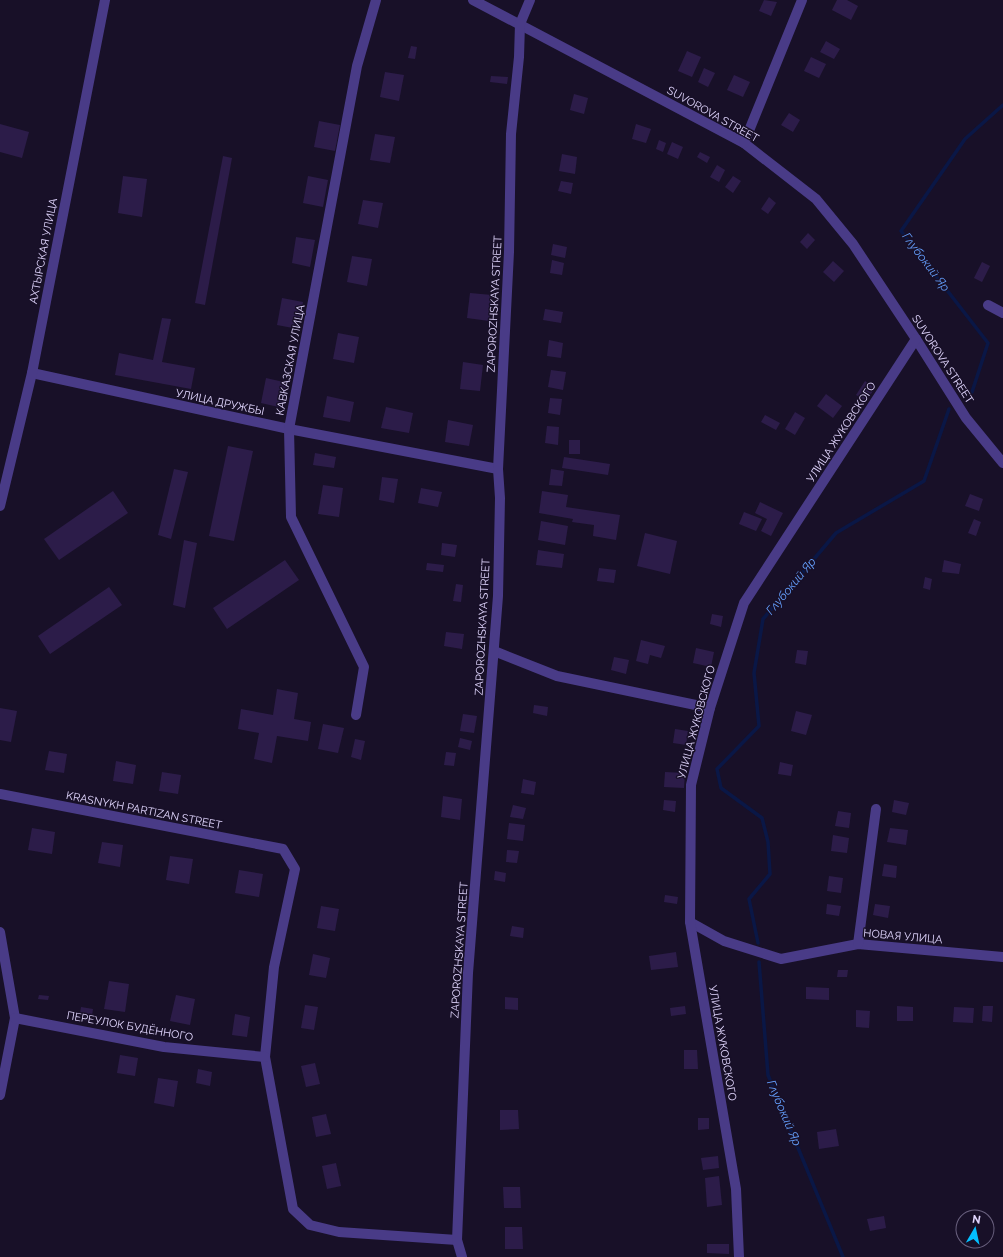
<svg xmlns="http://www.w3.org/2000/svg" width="1003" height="1257" font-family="Raleway,sans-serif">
	<rect width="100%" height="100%" fill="#181028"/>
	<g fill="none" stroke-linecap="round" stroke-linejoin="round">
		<!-- stream -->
		<g stroke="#0a1746" stroke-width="3.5">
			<polyline points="972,392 988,343 901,231 965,139 1003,105"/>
			<polyline points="758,943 749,899 770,874 768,842 762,818 721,788 717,769 759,726 754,673 763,619 836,533 924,481 949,409"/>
			<polyline points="759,962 768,1075 843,1257"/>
		</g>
	</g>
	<!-- building -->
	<g fill="#2c1c49">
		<polygon points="764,0 777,2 771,16 759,11"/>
		<polygon points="837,0 847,0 858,6 851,20 832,10"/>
		<polygon points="826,41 840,49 834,59 820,52"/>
		<polygon points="411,46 417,47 415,59 408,58"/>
		<polygon points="687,51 701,57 692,77 678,71"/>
		<polygon points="811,57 826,64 819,78 804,71"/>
		<polygon points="704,68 715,73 708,87 698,82"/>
		<polygon points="385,72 404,75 399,101 380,97"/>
		<polygon points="734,75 750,82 743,97 727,90"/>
		<polygon points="491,76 508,77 507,84 490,82"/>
		<polygon points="574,94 588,98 584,114 570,110"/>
		<polygon points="789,113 800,120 793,132 781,125"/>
		<polygon points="319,121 340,125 335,151 314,147"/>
		<polygon points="0,124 29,132 22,158 0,152"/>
		<polygon points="636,124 651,129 646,143 632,139"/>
		<polygon points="375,134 395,137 390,163 370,160"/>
		<polygon points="659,140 666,143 663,152 656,149"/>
		<polygon points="672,142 683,147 678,159 667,154"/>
		<polygon points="700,152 710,157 707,163 697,157"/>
		<polygon points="562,154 577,157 575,174 559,171"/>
		<polygon points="223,156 232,158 205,305 195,303"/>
		<polygon points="717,165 725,170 719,182 710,177"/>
		<polygon points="123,176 147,179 142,217 118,213"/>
		<polygon points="308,176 328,180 323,207 303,203"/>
		<polygon points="733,176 741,181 733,193 725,187"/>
		<polygon points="561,181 573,183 571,194 558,191"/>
		<polygon points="769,197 776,203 768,214 761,209"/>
		<polygon points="363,200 383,203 378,228 358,224"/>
		<polygon points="808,233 815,240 807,249 800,242"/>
		<polygon points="296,237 315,240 310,267 292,263"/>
		<polygon points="553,244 567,247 565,258 551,255"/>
		<polygon points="352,256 372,259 367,286 347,282"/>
		<polygon points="552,260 564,263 562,275 550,273"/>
		<polygon points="833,261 844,271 834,282 823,272"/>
		<polygon points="982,262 990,266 982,282 974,278"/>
		<polygon points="470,293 492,295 489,321 467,318"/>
		<polygon points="282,298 303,302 298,329 277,325"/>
		<polygon points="545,309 563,312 561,323 543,320"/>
		<polygon points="162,318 171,319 162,362 195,368 191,389 115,375 119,353 153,360"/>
		<polygon points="338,333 359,337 354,363 333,359"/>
		<polygon points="549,340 563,343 561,358 547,356"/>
		<polygon points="463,362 483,365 480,391 460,389"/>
		<polygon points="551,370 566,372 563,390 548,387"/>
		<polygon points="266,378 288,383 283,408 261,403"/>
		<polygon points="865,381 875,388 866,401 856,395"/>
		<polygon points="826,394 842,406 833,418 817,406"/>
		<polygon points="327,396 354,402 350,422 323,417"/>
		<polygon points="550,398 562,399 560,415 548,413"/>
		<polygon points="386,407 413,413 409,433 381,428"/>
		<polygon points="795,412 805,418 795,435 785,429"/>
		<polygon points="765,415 780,423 776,430 761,422"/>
		<polygon points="448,420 473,425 469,446 445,442"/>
		<polygon points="547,426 559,427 558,445 545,443"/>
		<rect x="569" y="440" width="11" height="14"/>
		<polygon points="228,446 253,451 234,541 209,536"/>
		<polygon points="315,453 336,457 334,468 313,465"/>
		<polygon points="564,457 610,464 608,475 562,468"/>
		<polygon points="174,469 188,472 171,539 158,535"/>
		<polygon points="551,469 564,471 562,486 549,485"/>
		<polygon points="382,477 398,479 394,503 379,500"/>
		<polygon points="323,485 343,488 339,517 318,514"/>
		<polygon points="421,488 442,492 438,507 418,503"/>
		<polygon points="113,491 128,513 59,560 44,539"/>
		<polygon points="542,491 568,495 566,507 620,515 616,540 593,536 594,525 572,522 573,519 539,513"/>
		<polygon points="970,494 983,499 979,511 965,506"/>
		<polygon points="760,502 783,513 771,536 761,531 767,519 755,513"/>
		<polygon points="744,512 762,519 756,531 739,524"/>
		<polygon points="974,519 981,522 976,536 968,533"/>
		<polygon points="541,521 568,526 565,545 538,540"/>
		<polygon points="645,533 677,541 670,574 637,566"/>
		<polygon points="184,540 197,543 185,608 173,605"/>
		<polygon points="442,543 457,545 455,557 441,555"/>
		<polygon points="538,550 564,554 562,568 536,565"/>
		<polygon points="285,560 299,580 227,629 213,608"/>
		<polygon points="944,560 961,564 959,574 942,572"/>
		<polygon points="427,563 444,565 443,572 426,570"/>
		<polygon points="599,568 616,570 614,583 597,581"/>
		<polygon points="925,577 932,579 930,590 923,588"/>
		<polygon points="456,584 463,585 461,602 453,601"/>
		<polygon points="109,587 122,605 50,654 38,636"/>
		<polygon points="712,614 723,616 721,627 710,624"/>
		<polygon points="446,632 464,634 462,649 444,646"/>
		<polygon points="641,640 665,646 661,658 650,655 648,664 636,661"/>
		<polygon points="696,648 714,652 711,667 693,663"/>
		<polygon points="797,650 808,651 806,665 795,663"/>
		<polygon points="614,657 629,660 626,674 611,670"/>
		<polygon points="277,689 298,693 294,719 311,722 308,741 277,736 272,763 254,759 259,733 238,729 241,709 273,715"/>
		<polygon points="534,705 548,707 547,716 533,713"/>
		<polygon points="0,708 17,711 11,742 0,740"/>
		<polygon points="796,711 812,715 806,735 791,731"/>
		<polygon points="463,714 477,716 474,733 460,731"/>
		<polygon points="323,724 344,728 338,753 318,749"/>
		<polygon points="675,729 688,731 686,745 673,743"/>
		<polygon points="460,738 472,741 470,750 458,747"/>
		<polygon points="355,739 365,741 361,760 351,757"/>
		<polygon points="49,751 67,754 64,773 45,770"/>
		<polygon points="446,752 456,753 454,766 444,765"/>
		<polygon points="116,761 136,765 133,784 113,781"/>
		<polygon points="780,762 793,765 791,776 778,774"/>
		<polygon points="162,772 181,775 178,794 159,791"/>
		<polygon points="665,772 685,773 684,788 664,787"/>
		<polygon points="523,779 536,782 534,795 521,793"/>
		<polygon points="443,796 462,799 460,820 441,817"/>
		<polygon points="664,800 676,801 675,812 663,810"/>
		<polygon points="894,800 909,803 906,815 892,812"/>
		<polygon points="513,805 526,808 523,819 510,817"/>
		<polygon points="838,811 851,813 849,828 835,826"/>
		<polygon points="509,823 525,825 523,841 507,839"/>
		<polygon points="32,828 55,832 52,854 28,850"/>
		<polygon points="890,828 908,830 906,845 887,842"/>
		<polygon points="833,835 849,838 847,853 831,851"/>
		<polygon points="102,842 123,845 120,867 98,863"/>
		<polygon points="507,850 519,851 517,863 506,862"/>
		<polygon points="170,856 193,859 189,884 166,880"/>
		<polygon points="884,864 897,866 896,878 882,876"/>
		<polygon points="239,870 263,874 259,897 235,893"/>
		<polygon points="495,871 506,873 505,882 494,880"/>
		<polygon points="829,876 843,878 841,893 827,891"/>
		<polygon points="665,895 678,897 677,904 664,902"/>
		<polygon points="827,904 841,906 839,916 826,914"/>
		<polygon points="875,904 890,906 888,918 873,915"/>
		<polygon points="321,906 339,909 335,931 317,928"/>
		<polygon points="512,926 524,928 523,938 510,936"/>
		<polygon points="676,952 678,967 651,970 649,956"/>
		<polygon points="313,954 330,958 326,978 309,975"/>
		<polygon points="838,970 848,970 847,977 837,977"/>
		<polygon points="109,981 129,984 125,1012 104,1009"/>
		<polygon points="806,987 829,988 829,1000 806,999"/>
		<polygon points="39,995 49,996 48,1000 38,999"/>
		<polygon points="176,995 195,999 190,1025 170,1021"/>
		<polygon points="505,997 518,998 518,1010 505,1009"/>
		<polygon points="305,1005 318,1007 314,1030 301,1028"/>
		<polygon points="685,1006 686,1014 671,1016 670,1008"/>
		<polygon points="897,1006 913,1007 913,1021 897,1021"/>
		<polygon points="983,1006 993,1006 992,1022 982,1021"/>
		<polygon points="81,1007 93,1009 91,1022 79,1020"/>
		<polygon points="954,1007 974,1008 973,1023 953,1022"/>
		<polygon points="856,1010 870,1011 869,1028 856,1027"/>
		<polygon points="235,1014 250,1017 247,1037 232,1035"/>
		<polygon points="684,1050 697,1050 698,1069 684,1069"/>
		<polygon points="120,1055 138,1058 135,1076 117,1073"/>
		<polygon points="315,1063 320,1084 306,1087 301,1066"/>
		<polygon points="198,1069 212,1072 210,1086 196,1083"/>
		<polygon points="158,1078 178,1081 174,1107 154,1103"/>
		<polygon points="500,1110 518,1110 519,1129 500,1130"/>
		<polygon points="326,1114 331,1134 316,1137 312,1117"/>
		<polygon points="698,1118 709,1118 709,1129 698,1130"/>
		<polygon points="836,1129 839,1146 819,1149 817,1132"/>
		<polygon points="718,1156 719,1168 703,1170 701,1158"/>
		<polygon points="336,1163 341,1186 327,1189 322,1166"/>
		<polygon points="719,1176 722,1205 707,1207 705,1178"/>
		<polygon points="503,1187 520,1187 521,1208 504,1208"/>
		<polygon points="884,1216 886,1228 870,1231 867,1219"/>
		<polygon points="505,1227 522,1227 523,1249 505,1249"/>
		<polygon points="707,1244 729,1244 729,1254 707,1253"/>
	</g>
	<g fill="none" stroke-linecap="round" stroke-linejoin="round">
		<!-- minor -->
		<g stroke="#493b87" stroke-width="10">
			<polyline points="473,0 744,143 816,199 853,244 916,339 966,418 1003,463"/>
			<polyline points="744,143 802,0"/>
			<polyline points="988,305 1003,313"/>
			<polyline points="32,373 289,429 498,469"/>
			<polyline points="0,506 32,373 105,0"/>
			<polyline points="494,651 557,676 710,708"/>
			<polyline points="356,715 364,667 291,517 289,429 357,66 376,0"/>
			<polyline points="0,794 283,849 295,869 274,967 265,1057 293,1209 310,1225 339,1232 457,1240"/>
			<polyline points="690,922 724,941 781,959 858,944 1003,957"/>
			<polyline points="0,932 15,1018 0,1095"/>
			<polyline points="858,944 876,809"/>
			<polyline points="15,1018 164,1047 265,1057"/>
			<polyline points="462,1257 457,1240 468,973 498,596 500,498 498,469 509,252 511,134 519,57 520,24 530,0"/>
			<polyline points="739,1257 736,1189 690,922 691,785 710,708 744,603 916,339"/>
		</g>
	</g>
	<g text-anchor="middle" stroke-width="3" stroke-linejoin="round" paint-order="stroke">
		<!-- street labels -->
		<g font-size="11" fill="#e2d7ff" stroke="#181028">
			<text transform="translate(713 114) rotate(29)" y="4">SUVOROVA STREET</text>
			<text transform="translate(43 251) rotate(-79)" y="4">АХТЫРСКАЯ УЛИЦА</text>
			<text transform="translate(494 304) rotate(-87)" y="4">ZAPOROZHSKAYA STREET</text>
			<text transform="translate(943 359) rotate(57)" y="4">SUVOROVA STREET</text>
			<text transform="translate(290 360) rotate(-79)" y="4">КАВКАЗСКАЯ УЛИЦА</text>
			<text transform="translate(220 402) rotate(12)" y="4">УЛИЦА ДРУЖБЫ</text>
			<text transform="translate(841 432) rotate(-57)" y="4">УЛИЦА ЖУКОВСКОГО</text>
			<text transform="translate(482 627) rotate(-87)" y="4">ZAPOROZHSKAYA STREET</text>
			<text transform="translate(696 722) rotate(-75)" y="4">УЛИЦА ЖУКОВСКОГО</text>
			<text transform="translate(144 810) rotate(11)" y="4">KRASNYKH PARTIZAN STREET</text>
			<text transform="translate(903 936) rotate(5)" y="4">НОВАЯ УЛИЦА</text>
			<text transform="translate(459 950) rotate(-86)" y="4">ZAPOROZHSKAYA STREET</text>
			<text transform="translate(130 1026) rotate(10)" y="4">ПЕРЕУЛОК БУДЁННОГО</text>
			<text transform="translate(723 1043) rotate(80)" y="4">УЛИЦА ЖУКОВСКОГО</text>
		</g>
		<!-- water labels -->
		<g font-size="12" font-style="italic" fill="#65a0ff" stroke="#181028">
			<text transform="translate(926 262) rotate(53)" y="4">Глубокий Яр</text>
			<text transform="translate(791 586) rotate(-50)" y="4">Глубокий Яр</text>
			<text transform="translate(784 1113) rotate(67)" y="4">Глубокий Яр</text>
		</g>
	</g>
	<!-- north arrow -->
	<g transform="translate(975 1229) rotate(9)"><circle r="19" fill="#181028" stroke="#69607e"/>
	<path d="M0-3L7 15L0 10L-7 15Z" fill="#03bfff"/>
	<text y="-6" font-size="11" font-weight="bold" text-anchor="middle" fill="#e2d7ff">N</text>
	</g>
</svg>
